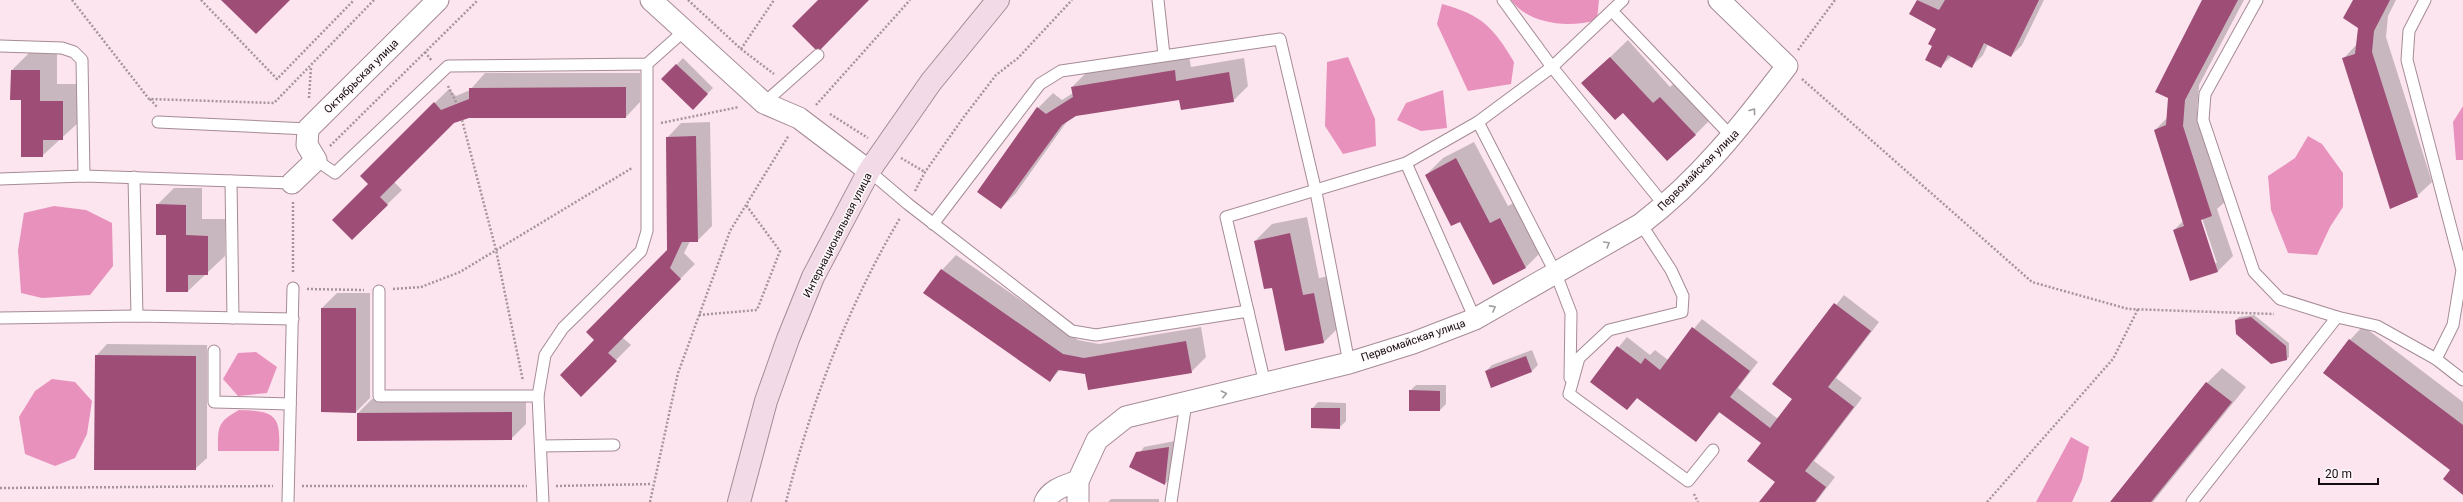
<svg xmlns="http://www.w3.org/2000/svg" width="2463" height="502" font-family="Roboto,sans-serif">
	<rect width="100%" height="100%" fill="#fce5ef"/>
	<!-- forest -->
	<g fill="#e891bc">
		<path d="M1511,0H1599L1597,20C1569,28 1529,25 1511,0Z"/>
		<path d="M1442,4C1482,15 1493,27 1514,62L1511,84L1468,91L1437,24Z"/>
		<polygon points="1348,57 1375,119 1376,146 1343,154 1325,126 1327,62"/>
		<polygon points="1443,90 1447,128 1421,131 1397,120 1406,103"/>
		<polygon points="2463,106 2463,160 2456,160 2453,122"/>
		<polygon points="2308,136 2322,144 2343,173 2343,207 2330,227 2317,255 2288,253 2271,210 2268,176 2295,158"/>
		<polygon points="54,206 86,210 112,223 113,266 90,295 42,298 21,293 18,250 24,213"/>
		<polygon points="256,352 277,367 267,393 238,396 223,379 238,353"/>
		<polygon points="52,379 75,382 92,401 87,434 75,458 55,466 25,454 19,417 35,391"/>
		<path d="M239,410C275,411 281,415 279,451H218C218,427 217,422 239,410Z"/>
		<polygon points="2071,437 2089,447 2082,480 2072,502 2036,502"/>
	</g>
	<!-- shadow -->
	<g fill="#0003" fill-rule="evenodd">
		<polygon points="1918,0 2044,0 2022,45 2011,56 1988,44 1983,55 1972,66 1952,56 1940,67 1933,46 1937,28 1910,14"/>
		<path d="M2204,0H2244L2199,85L2197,111L2226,201L2217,209L2233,256L2218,271L2190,280L2174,230L2183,221L2155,130L2167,118ZM2199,215H2201L2217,263H2215Z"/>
		<polygon points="2354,0 2396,0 2388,16 2386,37 2432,182 2417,196 2343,59 2357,44 2359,28"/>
		<polygon points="1628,40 1670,87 1678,80 1712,118 1695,135 1623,112 1583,83"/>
		<polygon points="29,53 57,53 57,84 80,84 79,122 42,156 22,99 11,99 12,70"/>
		<polygon points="1189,56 1191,67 1244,58 1248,86 1233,101 1180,99 1076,115 1068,120 1016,193 1001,208 1038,108 1053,93 1062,100 1073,93 1072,87 1087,72"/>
		<polygon points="683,58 713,88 693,108 663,79"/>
		<polygon points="485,73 640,73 640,102 626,117 469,117 454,122 394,182 402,190 352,239 370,184 361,176 449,89 456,96 470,90"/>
		<polygon points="710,122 712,226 697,241 690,241 684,253 695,264 622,337 631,345 581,395 596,340 668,251 667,138 681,123"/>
		<polygon points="1474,142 1508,206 1517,201 1543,250 1526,267 1494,284 1460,220 1426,175 1443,158"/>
		<polygon points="174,188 202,188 202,219 225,219 225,256 188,291 157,205"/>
		<polygon points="1307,217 1319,278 1330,276 1341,325 1323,343 1273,286 1255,241 1272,224"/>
		<polygon points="956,255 1078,340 1099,344 1201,327 1206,357 1191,372 1086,373 1061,369 1050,380 942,270"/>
		<polygon points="337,293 370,293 370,398 356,412 322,411 322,308"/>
		<polygon points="1844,295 1879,322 1836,378 1862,398 1814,461 1835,477 1816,502 1760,502 1776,481 1762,443 1721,411 1696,441 1638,397 1627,409 1591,381 1627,337 1650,355 1655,350 1668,360 1702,319 1758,362 1738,388 1778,419 1793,399 1773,384"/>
		<polygon points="2254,315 2289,343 2289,357 2286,360 2236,320 2239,317"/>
		<polygon points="2363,326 2463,402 2463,494 2452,470 2324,373 2350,340"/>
		<polygon points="107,344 207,345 207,458 195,469 96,356"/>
		<polygon points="1532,350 1538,365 1532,371 1492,386 1486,371 1492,365"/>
		<polygon points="2222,368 2246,387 2153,502 2111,502 2207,383"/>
		<polygon points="1416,385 1446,385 1446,404 1440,410 1410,391"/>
		<polygon points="526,398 526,424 511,439 358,413 372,399"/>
		<polygon points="1318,402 1346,403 1346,421 1339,428 1312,409"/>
		<polygon points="1175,441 1171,478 1165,484 1130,466 1144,447"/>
		<polygon points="1111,499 1159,499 1159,502 1108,502"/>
	</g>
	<!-- building -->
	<g fill="#9d4d76">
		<polygon points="221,0 290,0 256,34"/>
		<polygon points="818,0 869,0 821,49 815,49 792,26"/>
		<polygon points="1917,0 1939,10 1945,0 2039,0 2011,57 1984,43 1972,68 1948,55 1941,68 1925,60 1932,46 1928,44 1936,29 1909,14"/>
		<polygon points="2202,0 2238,0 2185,100 2183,126 2212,216 2201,220 2218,272 2190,281 2173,230 2184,226 2154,130 2166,125 2168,98 2155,92"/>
		<polygon points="2353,0 2390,0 2374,31 2372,52 2418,197 2390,209 2342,58 2355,54 2358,28 2343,18"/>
		<polygon points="1610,57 1653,103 1660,97 1696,135 1667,161 1623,113 1615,120 1581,83"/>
		<polygon points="676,64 708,94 693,110 661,79"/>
		<polygon points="11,70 40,70 40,101 63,101 63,140 43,140 43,157 21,157 21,100 10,100"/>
		<polygon points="1175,70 1176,81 1229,72 1234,102 1181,110 1179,100 1076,116 1062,125 1001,209 977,192 1037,107 1046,114 1073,97 1071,87"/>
		<polygon points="626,87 626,118 469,118 454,123 380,197 388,205 352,240 332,220 368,184 360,176 434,102 441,110 469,99 469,88"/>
		<polygon points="696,136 698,242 682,242 670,268 681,279 608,353 617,361 581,397 560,375 594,340 586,332 667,250 666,137"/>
		<polygon points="1456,158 1490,223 1500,218 1526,268 1493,285 1460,222 1451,226 1425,175"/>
		<polygon points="156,204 186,205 186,235 208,236 208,275 188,275 188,292 166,292 166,235 156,235"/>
		<polygon points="1290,233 1303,295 1314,293 1324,343 1285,351 1272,288 1264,289 1254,241"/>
		<polygon points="941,269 1063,354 1084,358 1186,341 1192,373 1088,390 1085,374 1058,370 1050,382 923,293"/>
		<polygon points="1834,303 1871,331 1828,387 1854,407 1805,471 1826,487 1815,502 1759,502 1775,482 1747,461 1761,443 1719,412 1696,442 1637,398 1627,410 1590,382 1617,346 1641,364 1645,358 1660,370 1692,327 1750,371 1730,397 1770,428 1792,399 1772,384"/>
		<polygon points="321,308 356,308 356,413 321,412"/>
		<polygon points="2251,317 2286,346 2287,360 2271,364 2236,334 2235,320"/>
		<polygon points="2349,339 2463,425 2463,495 2443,479 2450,470 2323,373"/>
		<polygon points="95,355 196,356 196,470 94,470"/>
		<polygon points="1526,356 1532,372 1491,388 1485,371"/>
		<polygon points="2206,382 2232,402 2151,502 2110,502"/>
		<polygon points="1409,390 1440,391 1440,411 1409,411"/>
		<polygon points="1311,408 1340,408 1340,429 1311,428"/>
		<polygon points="512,412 512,440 357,441 357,413"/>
		<polygon points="1169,447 1165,485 1129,467 1136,452"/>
	</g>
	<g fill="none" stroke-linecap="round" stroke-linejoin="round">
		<defs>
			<g id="service">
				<polyline points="1158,0 1164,55"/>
				<polyline points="1503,0 1552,67 1665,206"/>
				<polyline points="2257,0 2205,94 2203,120 2254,272 2280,299 2337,317 2377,326 2436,359 2463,380"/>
				<polyline points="2425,0 2409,31 2407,60 2462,270 2453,325 2436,359"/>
				<polyline points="1612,11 1732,137"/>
				<polyline points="0,46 62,48 74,52 82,60 84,176"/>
				<polyline points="764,103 818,55"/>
				<polyline points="158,122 308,129"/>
				<polyline points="1478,122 1556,274 1571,313 1570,378"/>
				<polyline points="316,160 335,173 448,66 647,64 684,31"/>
				<polyline points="1406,163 1475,319"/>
				<polyline points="869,171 908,204 1072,331 1096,335 1248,311"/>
				<polyline points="134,177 137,316"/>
				<polyline points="0,179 84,176 292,183"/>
				<polyline points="231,181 233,318"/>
				<polyline points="933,224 1040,84 1061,71 1280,39 1316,192 1349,363"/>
				<polyline points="1641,224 1671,270 1683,296 1682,312 1609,330 1579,358 1569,394 1688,481 1713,450"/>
				<polyline points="379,291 379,396 538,396"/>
				<polyline points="0,318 137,316 293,319"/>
				<polyline points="214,351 214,402 290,404"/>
				<polyline points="1265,384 1226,217 1406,163 1478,122 1552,67 1623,0"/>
				<polyline points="541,446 614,445"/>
				<polyline points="288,502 293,288"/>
				<polyline points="543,502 538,396 545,355 563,328 641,251 647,231 647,64"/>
				<polyline points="1171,502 1186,403"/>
				<polyline points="2192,502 2337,317"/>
			</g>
			<g id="minor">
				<polyline points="651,0 764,103 799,118 869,171"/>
				<polyline points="292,183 316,160 307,145 308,129 438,0"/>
				<path d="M1045,502C1051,489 1065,486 1078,481"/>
				<path d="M1078,502V481L1097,440L1126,417L1349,363L1413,343L1475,319L1641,224C1700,179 1742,125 1787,66L1719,0"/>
			</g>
			<polyline id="secondary" points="739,502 766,401 788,339 813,277 869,171 931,82 998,0"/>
		</defs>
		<!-- service casing -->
		<use href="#service" stroke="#a58b96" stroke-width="13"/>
		<!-- minor casing -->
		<use href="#minor" stroke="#a58b96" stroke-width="23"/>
		<!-- secondary casing -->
		<use href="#secondary" stroke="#a58b96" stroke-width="24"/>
		<!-- path -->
		<g stroke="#a6949c" stroke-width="2.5" stroke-dasharray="2 2" stroke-linecap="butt">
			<polyline points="72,0 149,99 274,103 374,0"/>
			<polyline points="201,0 277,79 354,0"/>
			<polyline points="688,0 741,49 774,74"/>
			<polyline points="741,49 774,0"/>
			<polyline points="1798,50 1835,0"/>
			<polyline points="425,52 432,61"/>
			<polyline points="1802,79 2032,282 2128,309 2274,314"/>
			<polyline points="448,86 457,104"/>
			<polyline points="309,98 311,67"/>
			<polyline points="150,99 157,107"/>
			<polyline points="816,105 910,0"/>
			<polyline points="830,114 868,138"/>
			<polyline points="462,120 496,250 523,381"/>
			<polyline points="661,123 739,107"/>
			<polyline points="330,146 478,0"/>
			<polyline points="901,158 925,172"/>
			<polyline points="915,191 925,172 963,118 996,75 1018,58 1072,0"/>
			<polyline points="293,202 293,273"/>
			<polyline points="307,289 364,290"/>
			<polyline points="393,289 421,287 460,272 632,168"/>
			<polyline points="699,315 757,310 780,251 746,205"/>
			<polyline points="302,486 527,486"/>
			<polyline points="556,486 652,484"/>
			<polyline points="0,488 273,486"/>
			<polyline points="1694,494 1698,502"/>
			<polyline points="650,502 678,373 730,231 789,135"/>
			<path d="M786,502C811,403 848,306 900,218"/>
			<polyline points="1987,502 2113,359 2138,309"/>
		</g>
		<!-- service -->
		<use href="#service" stroke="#fff" stroke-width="11"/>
		<!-- minor -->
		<use href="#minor" stroke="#fff" stroke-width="21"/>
		<!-- secondary -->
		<use href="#secondary" stroke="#f2dbe6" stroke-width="22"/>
	</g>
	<!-- one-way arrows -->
	<defs><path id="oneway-chevron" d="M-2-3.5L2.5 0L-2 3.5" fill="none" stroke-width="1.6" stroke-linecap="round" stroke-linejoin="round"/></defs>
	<g stroke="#a19d9f">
		<use href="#oneway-chevron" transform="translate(1753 111) rotate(-53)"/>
		<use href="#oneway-chevron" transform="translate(1607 244) rotate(-30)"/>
		<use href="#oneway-chevron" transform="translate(1493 308) rotate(-29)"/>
		<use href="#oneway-chevron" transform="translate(1224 394) rotate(-13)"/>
	</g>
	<g text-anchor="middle" stroke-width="3" stroke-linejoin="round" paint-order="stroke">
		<!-- street labels -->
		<g font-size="11" fill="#140b0f" stroke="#fef8fa">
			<text transform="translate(361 76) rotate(-45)" y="4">Октябрьская улица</text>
			<text transform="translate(1698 170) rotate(-45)" y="4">Первомайская улица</text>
			<text transform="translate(837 235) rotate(-63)" y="4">Интернациональная улица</text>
			<text transform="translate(1413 340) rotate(-19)" y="4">Первомайская улица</text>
		</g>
	</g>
	<!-- scale -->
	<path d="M2319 478v6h59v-6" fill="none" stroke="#140b0f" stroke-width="2"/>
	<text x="2325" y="478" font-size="12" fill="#140b0f" stroke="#fef8fa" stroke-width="3" paint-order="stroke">20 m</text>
</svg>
